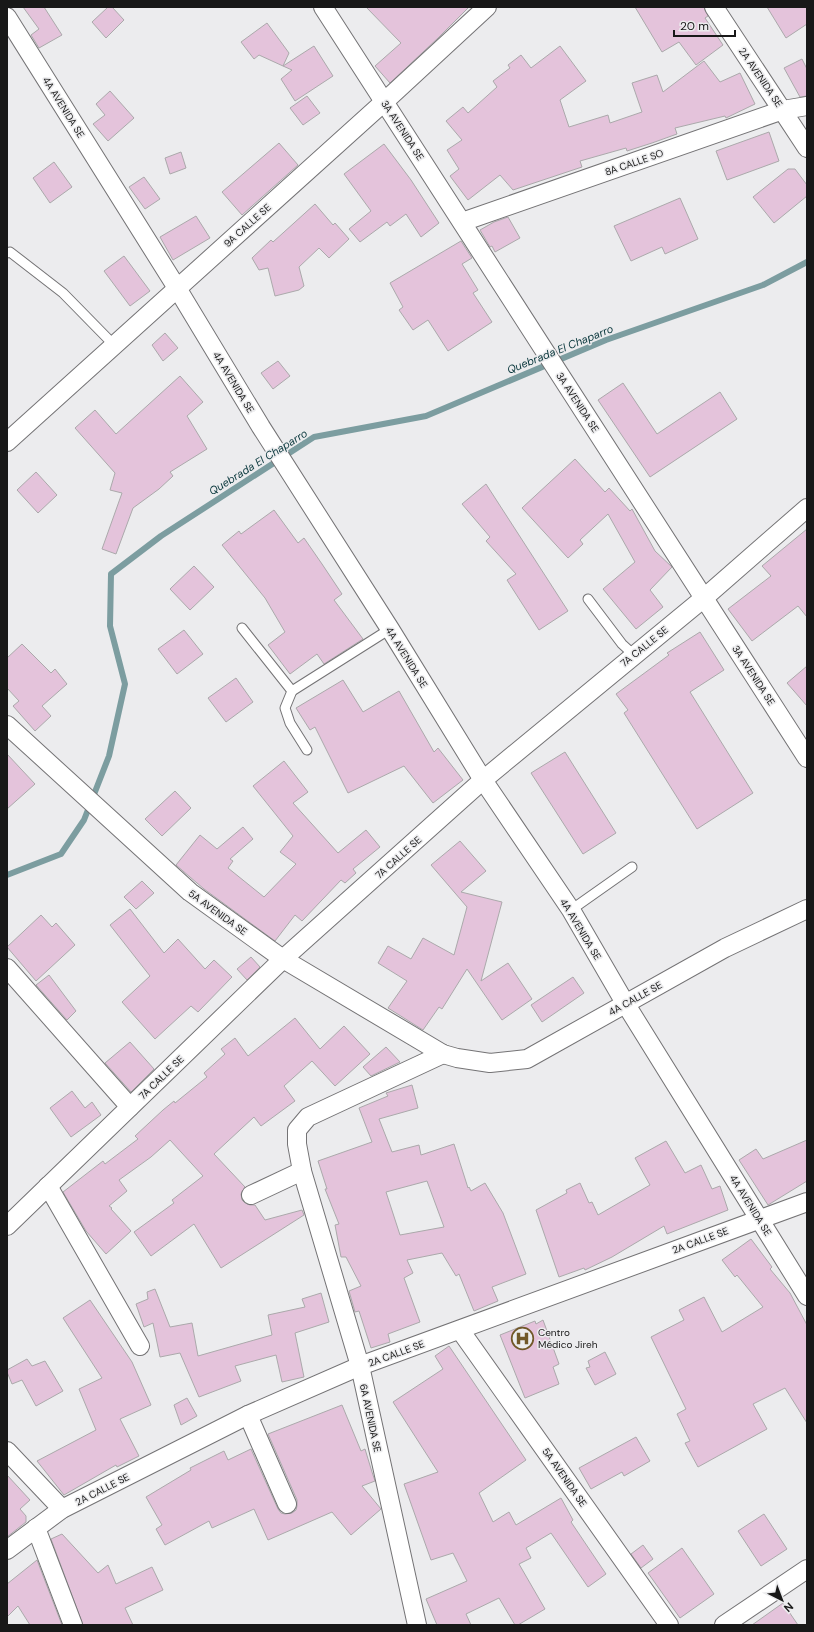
<svg xmlns="http://www.w3.org/2000/svg" width="814" height="1632" font-family="'DM Sans',sans-serif">
	<rect width="100%" height="100%" fill="#ececee"/>
	<g fill="none" stroke-linecap="round" stroke-linejoin="round">
		<!-- stream -->
		<polyline stroke="#7c9da0" stroke-width="6" points="7,875 61,854 84,820 109,756 125,684 110,626 111,574 161,536 314,437 426,416 606,340 763,285 807,262"/>
	</g>
	<!-- building -->
	<g fill="#e4c3db" stroke="#aba9ab" fill-rule="evenodd">
		<polygon points="23,7 44,7 62,35 39,48 31,35 39,29"/>
		<polygon points="108,7 112,7 124,20 106,38 92,22"/>
		<polygon points="366,7 469,7 438,38 390,83 375,66 401,43"/>
		<polygon points="635,7 704,7 708,16 705,18 723,45 696,65 679,42 662,52"/>
		<polygon points="767,7 807,7 807,24 786,38"/>
		<polygon points="267,23 289,53 283,66 259,55 254,59 241,42"/>
		<polygon points="314,46 333,76 295,101 281,79 292,70 283,66"/>
		<polygon points="560,46 586,81 560,100 569,127 608,115 610,123 642,112 632,83 657,75 663,92 704,61 720,82 740,73 755,104 726,118 725,116 675,128 677,134 652,143 627,151 626,148 580,161 582,167 513,190 500,175 468,200 450,176 459,169 447,150 462,140 446,121 463,107 468,113 497,87 493,81 510,68 508,65 521,55 531,68"/>
		<polygon points="802,59 807,69 807,96 800,97 784,68"/>
		<polygon points="110,91 134,118 108,141 93,124 105,115 96,104"/>
		<polygon points="307,96 320,113 303,125 290,108"/>
		<polygon points="769,132 779,161 727,180 716,151"/>
		<polygon points="279,143 298,165 242,215 222,192"/>
		<polygon points="384,144 411,180 439,223 421,237 406,214 390,226 387,222 360,242 349,229 371,211 344,174"/>
		<polygon points="181,152 186,168 170,174 165,158"/>
		<polygon points="54,162 72,187 50,203 33,178"/>
		<polygon points="788,169 795,169 807,185 807,196 774,223 753,197"/>
		<polygon points="144,177 160,199 145,209 129,187"/>
		<polygon points="680,198 698,239 665,254 662,247 631,261 614,226"/>
		<polygon points="315,204 333,225 335,223 349,239 329,258 319,248 299,267 304,286 299,290 275,296 268,268 259,270 252,258 271,240 273,242"/>
		<polygon points="196,216 210,238 173,260 160,237"/>
		<polygon points="508,217 520,238 495,252 492,246 490,247 480,230 494,222"/>
		<polygon points="461,241 472,258 462,264 478,290 473,293 492,322 448,351 428,320 413,330 399,310 403,307 390,283"/>
		<polygon points="124,256 150,291 130,306 104,271"/>
		<polygon points="165,333 178,348 163,361 152,345"/>
		<polygon points="278,361 290,376 273,389 261,373"/>
		<polygon points="180,376 203,402 187,416 207,449 170,472 173,476 159,489 133,508 116,554 102,549 122,493 110,490 115,473 75,428 95,410 116,434"/>
		<polygon points="623,383 657,434 720,392 737,419 650,477 598,400"/>
		<polygon points="575,459 605,492 609,488 630,511 632,509 655,551 672,567 650,590 663,607 636,629 603,589 635,562 608,514 580,540 583,544 568,558 522,508"/>
		<polygon points="36,472 57,495 38,513 17,490"/>
		<polygon points="486,484 568,611 539,630 507,580 516,574 486,541 490,537 462,504"/>
		<polygon points="274,510 298,543 304,538 322,564 342,594 334,600 363,639 324,664 317,654 290,674 268,645 285,632 265,598 222,545 239,531 241,534"/>
		<polygon points="807,529 807,617 798,606 752,641 728,609 771,576 762,566"/>
		<polygon points="194,566 214,587 190,610 170,589"/>
		<polygon points="184,630 203,654 177,674 158,649"/>
		<polygon points="700,632 724,670 690,692 753,793 697,829 624,713 628,710 616,694 669,655 667,653"/>
		<polygon points="22,644 51,673 55,669 67,684 42,706 51,716 35,731 13,706 19,701 7,688 7,658"/>
		<polygon points="807,666 807,706 787,683"/>
		<polygon points="236,678 253,702 226,722 208,698"/>
		<polygon points="343,680 363,712 399,691 434,752 438,748 463,780 433,803 404,766 348,793 315,727 310,730 296,708"/>
		<polygon points="565,752 616,833 583,854 531,773"/>
		<polygon points="7,754 35,784 7,809"/>
		<polygon points="284,761 308,792 293,803 338,853 366,830 380,847 353,869 356,873 345,883 341,880 302,921 295,915 275,941 204,889 176,865 200,835 217,849 243,827 253,839 230,859 233,861 228,868 264,897 296,864 280,852 293,836 253,786"/>
		<polygon points="175,791 191,808 162,836 145,819"/>
		<polygon points="460,841 486,871 461,892 502,902 481,981 508,963 532,999 502,1020 467,969 442,1009 439,1007 423,1030 388,1008 407,981 378,963 388,946 411,959 423,938 454,955 467,907 431,865"/>
		<polygon points="142,881 154,893 136,909 124,897"/>
		<polygon points="130,909 164,953 178,939 205,969 214,960 232,977 198,1012 191,1006 155,1039 122,1002 150,976 110,925"/>
		<polygon points="41,915 52,927 56,923 75,945 36,981 7,947"/>
		<polygon points="251,957 260,967 247,980 237,969"/>
		<polygon points="49,975 76,1011 67,1020 36,985"/>
		<polygon points="573,977 584,993 542,1022 531,1005"/>
		<polygon points="295,1018 320,1049 344,1026 370,1054 335,1086 312,1061 284,1086 295,1101 261,1126 254,1117 214,1154 245,1187 241,1194 242,1200 245,1203 250,1205 255,1205 265,1220 302,1210 304,1215 221,1268 194,1224 151,1256 134,1232 174,1203 172,1200 203,1176 170,1140 151,1157 119,1180 127,1191 109,1206 112,1208 111,1209 131,1231 106,1254 86,1231 63,1192 103,1161 105,1164 138,1139 135,1136 163,1110 174,1101 175,1103 207,1077 204,1073 225,1054 221,1049 235,1038 248,1056"/>
		<polygon points="130,1042 154,1069 131,1092 105,1063"/>
		<polygon points="386,1047 400,1062 371,1076 363,1067"/>
		<path d="M412,1085L418,1108L379,1119L392,1152L419,1145L421,1155L454,1144L468,1188L469,1187L471,1191L485,1183L503,1213L526,1274L492,1287L498,1301L474,1311L459,1274L456,1276L442,1253L407,1260L413,1273L404,1278L420,1322L388,1334L390,1342L371,1348L359,1311L355,1312L349,1291L361,1286L346,1257H341L335,1225L339,1224L325,1189H327L318,1161L372,1142L359,1108L388,1096L386,1093ZM427,1181L444,1227L400,1235L386,1192Z"/>
		<polygon points="72,1091 85,1108 92,1102 101,1115 71,1137 50,1108"/>
		<polygon points="807,1140 807,1181 768,1205 739,1160 756,1149 763,1159"/>
		<polygon points="666,1141 685,1173 701,1165 712,1189 720,1186 728,1210 667,1234 664,1226 612,1257 585,1270 584,1268 559,1277 536,1210 567,1193 566,1190 580,1183 589,1203 592,1202 598,1215 650,1185 635,1158"/>
		<polygon points="751,1239 772,1267 770,1269 790,1293 807,1325 807,1423 785,1388 753,1404 767,1429 698,1467 685,1443 690,1441 677,1414 686,1409 651,1337 684,1320 679,1310 704,1297 722,1332 763,1307 737,1275 735,1277 722,1260"/>
		<polygon points="155,1289 170,1327 192,1323 198,1356 272,1335 268,1315 305,1307 302,1299 321,1293 329,1322 295,1333 304,1377 282,1382 276,1355 235,1366 241,1381 199,1397 180,1353 160,1357 153,1323 144,1327 136,1304 148,1299 147,1292"/>
		<polygon points="90,1300 132,1362 151,1405 120,1419 139,1456 117,1467 116,1465 64,1495 37,1461 96,1430 79,1389 102,1378 63,1318"/>
		<polygon points="543,1320 559,1364 553,1367 559,1384 525,1398 500,1335 535,1321 536,1324"/>
		<polygon points="449,1346 526,1460 479,1493 493,1522 509,1512 516,1525 561,1498 573,1520 571,1522 606,1574 588,1587 551,1533 526,1548 531,1558 519,1564 545,1609 518,1625 515,1625 499,1598 466,1614 471,1625 437,1625 426,1599 467,1581 453,1553 431,1560 404,1484 438,1472 393,1402 443,1369 435,1356"/>
		<polygon points="605,1352 616,1374 595,1385 586,1368 590,1367 588,1361"/>
		<polygon points="27,1359 32,1366 45,1361 63,1391 36,1406 22,1380 12,1384 7,1372 7,1370"/>
		<polygon points="187,1398 197,1416 181,1425 174,1405"/>
		<polygon points="342,1405 361,1451 365,1449 372,1472 375,1481 362,1486 381,1509 351,1535 332,1512 268,1540 254,1509 212,1528 209,1521 165,1545 156,1529 162,1525 146,1497 191,1470 190,1468 224,1451 228,1460 251,1449 278,1509 281,1513 285,1514 292,1513 296,1510 297,1506 297,1500 268,1434"/>
		<polygon points="636,1437 650,1461 624,1476 622,1472 591,1489 579,1468"/>
		<polygon points="7,1475 30,1500 20,1509 26,1516 26,1522 7,1537"/>
		<polygon points="764,1514 787,1549 761,1566 738,1531"/>
		<polygon points="62,1534 98,1573 108,1565 116,1584 152,1567 163,1590 125,1608 133,1625 83,1625 51,1539"/>
		<polygon points="643,1545 653,1559 641,1568 631,1554"/>
		<polygon points="682,1548 714,1594 680,1618 648,1573"/>
		<polygon points="37,1560 62,1625 30,1625 18,1606 7,1617 7,1584"/>
		<polygon points="783,1603 798,1625 752,1625"/>
	</g>
	<g fill="none" stroke-linecap="round" stroke-linejoin="round">
		<defs>
			<g id="lane">
				<polyline points="7,253 10,252 63,293 114,345"/>
				<polyline points="588,599 622,644 634,655"/>
				<polyline points="242,628 292,691 390,629"/>
				<polyline points="292,691 285,708 290,723 307,750"/>
				<polyline points="571,910 632,867"/>
			</g>
			<g id="street">
				<polyline points="323,7 807,758"/>
				<polyline points="714,7 807,148"/>
				<polyline points="7,17 177,288 261,427 390,629 483,780 571,910 625,1003 807,1296"/>
				<polyline points="462,222 783,110 807,106"/>
				<polyline points="7,442 384,102 487,7"/>
				<polyline points="7,725 190,892 283,959 443,1054 457,1058 490,1063 527,1059 725,948 807,909"/>
				<polyline points="7,968 130,1107"/>
				<polyline points="48,1186 140,1346"/>
				<polyline points="251,1195 302,1171"/>
				<polyline points="7,1226 283,959 483,780 704,598 807,508"/>
				<polyline points="460,1330 669,1625"/>
				<polyline points="248,1415 287,1504"/>
				<polyline points="7,1451 62,1509"/>
				<polyline points="36,1528 73,1625"/>
				<polyline points="7,1550 62,1509 248,1415 360,1366 807,1202"/>
				<polyline points="417,1625 360,1366 302,1171 297,1144 297,1130 308,1117 443,1054"/>
				<polyline points="724,1625 807,1569"/>
			</g>
		</defs>
		<!-- lane casing -->
		<use href="#lane" stroke="#747375" stroke-width="11"/>
		<!-- street casing -->
		<use href="#street" stroke="#747375" stroke-width="20"/>
		<!-- lane -->
		<use href="#lane" stroke="#fff" stroke-width="9"/>
		<!-- street -->
		<use href="#street" stroke="#fff" stroke-width="18"/>
	</g>
	<!-- icons -->
	<defs>
		<symbol id="hospital-ring" viewBox="-11 -11 22 22"><circle r="9.5" fill="#ececee" stroke="#715829" stroke-width="1.5"/><path d="M-5-5h3v3.5h4V-5h3V5h-3V1.5h-4V5h-3Z" fill="#715829"/></symbol>
	</defs>
	<g fill-rule="evenodd">
		<use href="#hospital-ring" x="510" y="1326" width="25" height="25"/>
	</g>
	<g text-anchor="middle" stroke-width="3" stroke-linejoin="round" paint-order="stroke">
		<!-- street labels -->
		<g font-size="10" fill="#181818" stroke="#ececee">
			<text transform="translate(761 77) rotate(56)" y="4">2A AVENIDA SE</text>
			<text transform="translate(64 107) rotate(58)" y="4">4A AVENIDA SE</text>
			<text transform="translate(403 130) rotate(57)" y="4">3A AVENIDA SE</text>
			<text transform="translate(634 162) rotate(-19)" y="4">8A CALLE SO</text>
			<text transform="translate(247 225) rotate(-42)" y="4">9A CALLE SE</text>
			<text transform="translate(234 382) rotate(59)" y="4">4A AVENIDA SE</text>
			<text transform="translate(578 402) rotate(57)" y="4">3A AVENIDA SE</text>
			<text transform="translate(644 646) rotate(-39)" y="4">7A CALLE SE</text>
			<text transform="translate(407 657) rotate(58)" y="4">4A AVENIDA SE</text>
			<text transform="translate(754 675) rotate(57)" y="4">3A AVENIDA SE</text>
			<text transform="translate(398 857) rotate(-42)" y="4">7A CALLE SE</text>
			<text transform="translate(218 912) rotate(36)" y="4">5A AVENIDA SE</text>
			<text transform="translate(581 929) rotate(59)" y="4">4A AVENIDA SE</text>
			<text transform="translate(635 998) rotate(-29)" y="4">4A CALLE SE</text>
			<text transform="translate(161 1077) rotate(-44)" y="4">7A CALLE SE</text>
			<text transform="translate(751 1205) rotate(58)" y="4">4A AVENIDA SE</text>
			<text transform="translate(700 1240) rotate(-20)" y="4">2A CALLE SE</text>
			<text transform="translate(396 1353) rotate(-20)" y="4">2A CALLE SE</text>
			<text transform="translate(371 1418) rotate(78)" y="4">6A AVENIDA SE</text>
			<text transform="translate(565 1477) rotate(55)" y="4">5A AVENIDA SE</text>
			<text transform="translate(102 1489) rotate(-27)" y="4">2A CALLE SE</text>
		</g>
		<!-- poi labels -->
		<g font-size="10" fill="#181818" stroke="#ececee" text-anchor="start">
			<text x="538" y="1336">Centro<tspan x="538" dy="12">Médico Jireh</tspan></text>
		</g>
		<!-- water labels -->
		<g font-size="11" font-style="italic" fill="#09373c" stroke="#ececee">
			<text transform="translate(560 349) rotate(-22)" y="4">Quebrada El Chaparro</text>
			<text transform="translate(258 462) rotate(-32)" y="4">Quebrada El Chaparro</text>
		</g>
	</g>
	<!-- border -->
	<rect width="814" height="1632" fill="none" stroke="#181818" stroke-width="16"/>
	<!-- north arrow -->
	<g transform="translate(782 1600) rotate(138)" stroke="#ececee" stroke-width="3" paint-order="stroke">
	<path d="M0-3L7 15L0 10L-7 15Z" fill="#181818"/>
	<text y="-6" font-size="11" font-weight="bold" text-anchor="middle" fill="#181818">N</text>
	</g>
	<!-- scale -->
	<path d="M674 30v6h61v-6" fill="none" stroke="#181818" stroke-width="2"/>
	<text x="680" y="30" font-size="12" fill="#181818" stroke="#ececee" stroke-width="3" paint-order="stroke">20 m</text>
</svg>
